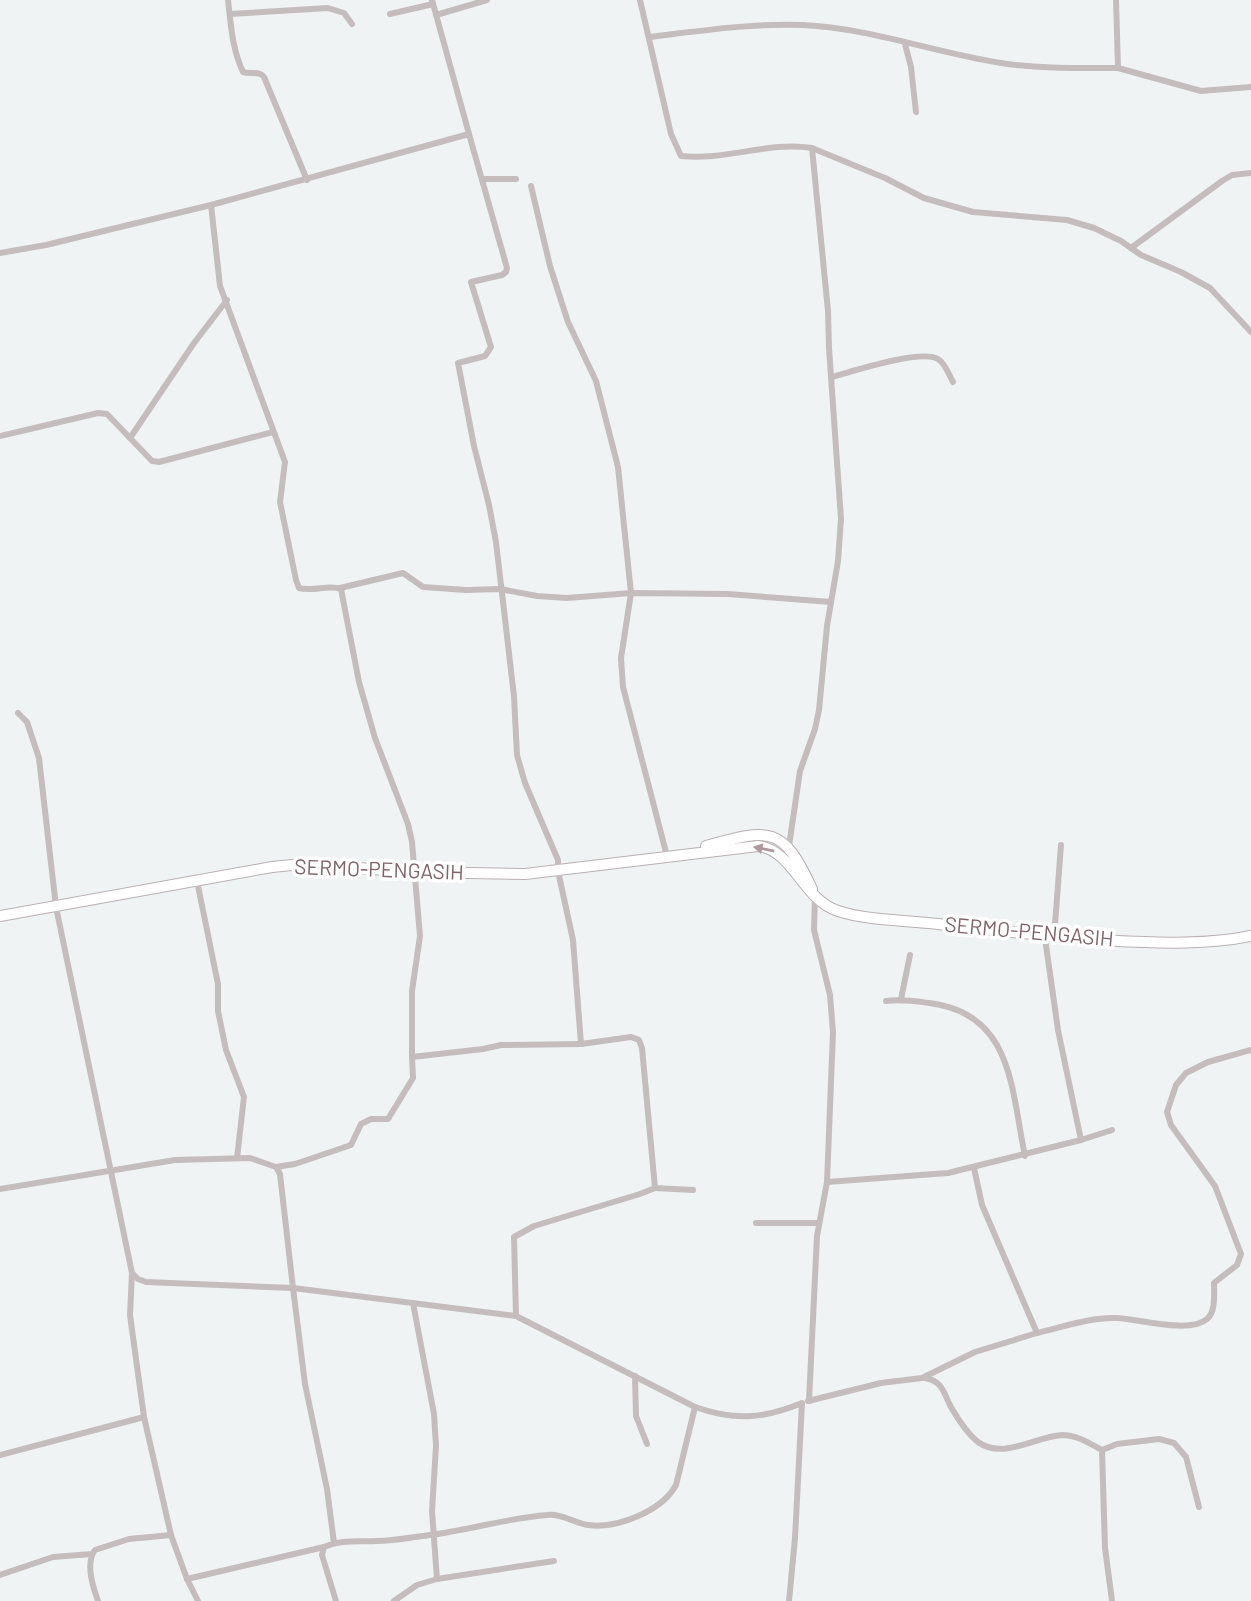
<svg xmlns="http://www.w3.org/2000/svg" width="1251" height="1601" font-family="Barlow,sans-serif">
	<rect width="100%" height="100%" fill="#f0f3f4"/>
	<g fill="none" stroke-linecap="round" stroke-linejoin="round">
		<defs>
			<g id="primary">
				<path d="M706,846C771,828 783,826 812,889"/>
				<path d="M0,916L272,867L302,864L414,872L525,874L758,846C793,850 803,900 838,911C870,921 905,920 938,924C999,931 1058,938 1118,941C1163,943 1207,945 1251,936"/>
			</g>
		</defs>
		<!-- primary casing -->
		<use href="#primary" stroke="#b9b0b2" stroke-width="12"/>
		<!-- minor -->
		<g stroke="#c5bcbe" stroke-width="6">
			<path d="M228,0C231,26 232,48 243,72C250,75 259,70 264,77L307,180"/>
			<path d="M640,0L671,134L681,156C725,161 769,141 812,148L828,311L829,348L841,519L838,561L827,626L819,710L815,729L800,771L789,846"/>
			<polyline points="230,14 328,8 344,13 352,24"/>
			<polyline points="390,14 433,4"/>
			<polyline points="436,15 487,0"/>
			<path d="M649,37C700,31 752,23 803,25C869,28 936,53 1001,63C1040,69 1079,68 1118,68L1116,0"/>
			<polyline points="905,44 911,67 916,112"/>
			<polyline points="1118,68 1201,91 1251,87"/>
			<polyline points="469,134 507,268 506,272 502,275 471,282 491,347 485,356 458,363 474,446 489,505 496,542 514,696 517,755 525,783 558,860 558,871 573,940 581,1044 631,1037 639,1040 642,1048 655,1188 640,1194 534,1226 514,1237 516,1316"/>
			<polyline points="812,148 885,178 924,198 973,212 1067,220 1094,228 1121,241 1141,255 1181,272 1210,288 1251,332"/>
			<polyline points="482,179 516,179"/>
			<polyline points="531,186 550,266 568,322 596,381 618,467 631,593 621,658 623,687 667,856"/>
			<path d="M211,205L220,286L285,462L280,502L296,580L299,588C314,592 329,584 341,589L359,682L375,738L408,824L412,842L420,936L412,991V1057L483,1049L501,1045L581,1044"/>
			<polyline points="1131,248 1222,181 1232,175 1251,173"/>
			<polyline points="0,253 46,245 211,205 469,134 432,0"/>
			<path d="M832,377C853,371 921,349 938,359C945,363 949,375 953,382"/>
			<polyline points="0,436 98,413 107,414 152,461 159,462 273,432"/>
			<polyline points="130,438 194,343 227,300"/>
			<polyline points="340,588 403,573 423,587 466,590 500,589 537,596 567,598 631,593 728,594 831,602"/>
			<polyline points="18,713 27,722 39,758 56,907 132,1273 138,1279 146,1282 293,1288 305,1384 327,1489 334,1543"/>
			<polyline points="197,881 218,984 218,1011 226,1050 244,1097 237,1158"/>
			<polyline points="1054,938 1061,845"/>
			<polyline points="901,999 910,955"/>
			<path d="M886,1001C901,999 914,1001 929,1003C1013,1013 1011,1089 1025,1156"/>
			<polyline points="1081,1140 1112,1130"/>
			<polyline points="276,1167 295,1164 351,1145 361,1124 371,1119 388,1119 413,1078 412,1057"/>
			<polyline points="827,1182 948,1173 1081,1140 1058,1030 1045,938"/>
			<polyline points="655,1188 693,1190"/>
			<path d="M0,1189L175,1160L250,1158L276,1167L280,1174L293,1288L516,1316L695,1407C735,1421 763,1419 802,1403L795,1538L789,1601"/>
			<polyline points="756,1223 819,1223"/>
			<polyline points="132,1273 130,1315 144,1417"/>
			<polyline points="413,1303 434,1414 436,1446 432,1511 437,1579"/>
			<path d="M1037,1333C1063,1327 1090,1317 1117,1318C1138,1319 1190,1334 1207,1319C1216,1312 1214,1293 1214,1283L1237,1265L1241,1254L1215,1186L1171,1125L1167,1112L1176,1085L1186,1073L1208,1062L1251,1050"/>
			<polyline points="635,1376 636,1416 647,1444"/>
			<path d="M924,1378C945,1380 944,1398 954,1412C959,1421 970,1436 978,1442C1003,1460 1034,1437 1062,1435C1077,1435 1089,1443 1102,1450"/>
			<polyline points="808,1401 881,1383 922,1378 975,1352 1037,1333 982,1205 974,1168"/>
			<polyline points="809,1401 817,1236 827,1182 833,1032 830,995 814,930 815,895"/>
			<polyline points="0,1455 144,1417 171,1535"/>
			<polyline points="0,1575 53,1557 92,1554"/>
			<polyline points="187,1579 324,1547"/>
			<path d="M98,1601C93,1587 85,1563 95,1550L129,1539L171,1535L187,1579L198,1601"/>
			<path d="M336,1601L322,1555L324,1547C341,1539 359,1542 377,1541C394,1541 413,1537 430,1535C469,1530 508,1518 547,1515C561,1513 574,1523 588,1525C617,1529 662,1511 676,1485L695,1407"/>
			<polyline points="394,1601 417,1585 437,1579 554,1561"/>
			<polyline points="1112,1601 1105,1548 1102,1450 1117,1444 1159,1439 1174,1443 1186,1457 1199,1507"/>
		</g>
		<!-- primary -->
		<use href="#primary" stroke="#fff" stroke-width="10"/>
	</g>
	<!-- one-way arrows -->
	<defs><path id="oneway-solid" d="M-6-.8H1V-3.2L6.5 0L1 3.2V.8H-6Z" transform="scale(1.75)"/></defs>
	<use fill="#ae999e" href="#oneway-solid" transform="translate(764 849) rotate(-168)"/>
	<g text-anchor="middle" stroke-width="7" stroke-linejoin="round" paint-order="stroke">
		<!-- street labels -->
		<g font-size="21" fill="#82626a" stroke="#fff">
			<text transform="translate(379 870) rotate(2)" y="7">SERMO-PENGASIH</text>
			<text transform="translate(1029 932) rotate(5)" y="7">SERMO-PENGASIH</text>
		</g>
	</g>
</svg>
